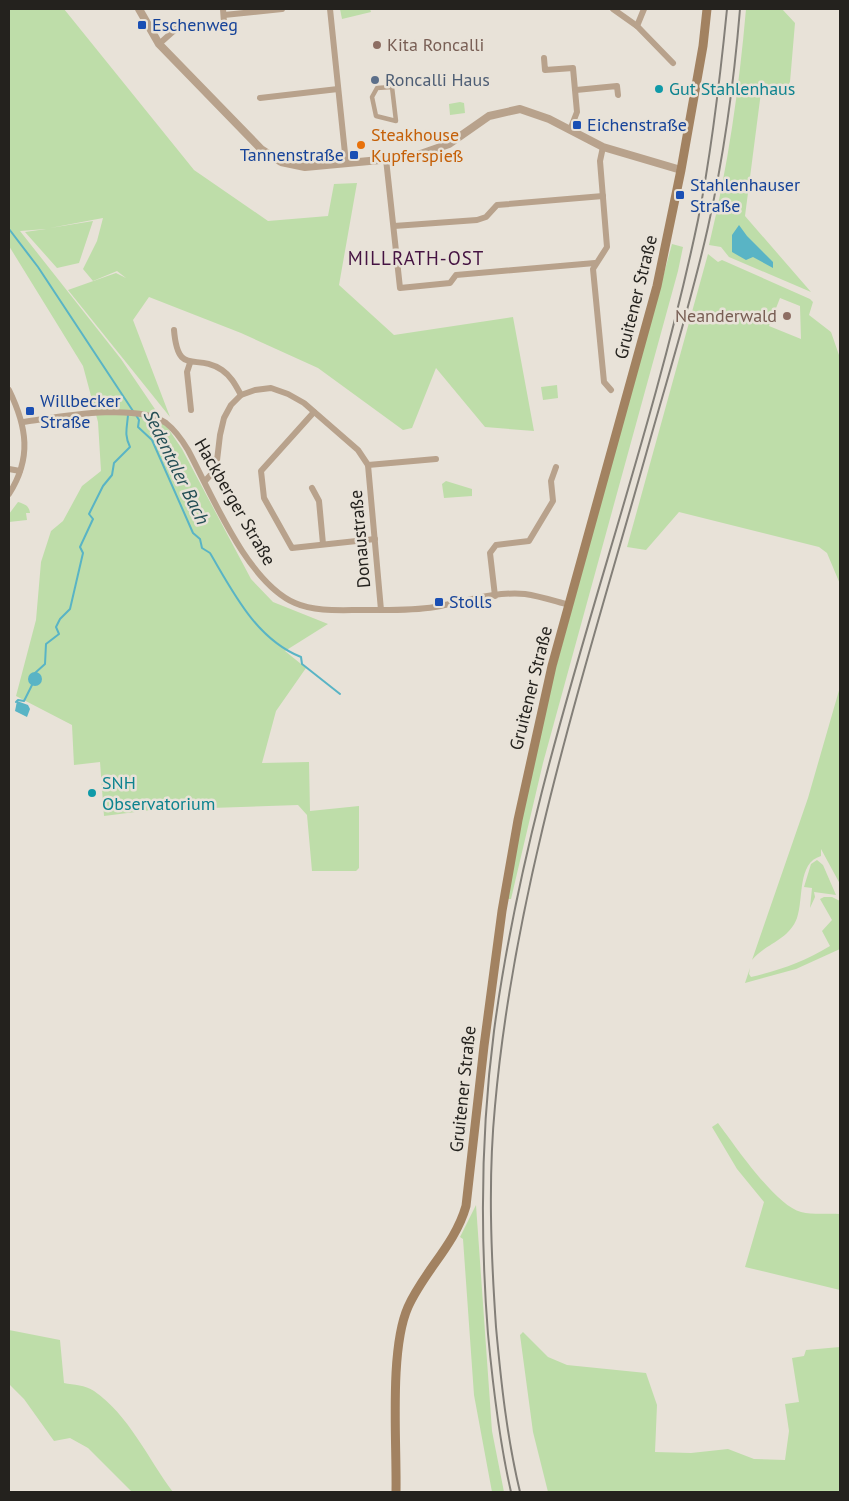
<svg xmlns="http://www.w3.org/2000/svg" width="849" height="1501" font-family="'PT Sans',sans-serif">
	<rect width="100%" height="100%" fill="#e8e2d8"/>
	<!-- green -->
	<g fill="#bedda9" fill-rule="evenodd">
		<polygon points="9,9 64,9 194,170 268,221 328,216 334,184 357,183 339,285 394,335 513,317 534,431 485,427 436,368 412,428 403,430 318,368 241,333 149,297 133,320 170,417 68,290 116,273 126,278 117,271 93,281 83,269 97,241 103,218 50,228 93,221 79,263 57,268 25,232 46,229 20,231 121,359 182,449 251,579 273,602 328,624 285,651 306,668 276,711 262,763 309,762 310,811 359,806 359,868 356,871 312,871 307,815 298,805 151,810 104,816 100,762 74,765 72,725 16,696 36,620 41,562 51,531 63,521 82,486 101,471 98,422 83,366 9,246"/>
		<polygon points="340,9 370,9 371,12 342,19"/>
		<path d="M746,9H782L795,23L790,82L787,86H767L761,92L745,216L811,292L729,257L721,247L709,245C728,167 739,89 746,9Z"/>
		<polygon points="460,102 464,103 465,113 450,115 449,104"/>
		<polygon points="672,244 683,247 678,271 543,763 511,899 507,899 520,825 546,703"/>
		<path d="M708,254L718,262L722,260L810,299L813,302L809,315L831,332L840,358V584L827,553L819,547L679,512L646,550L627,547ZM780,298L800,306L801,339L769,326Z"/>
		<polygon points="557,385 558,398 543,400 541,387"/>
		<polygon points="446,481 472,489 472,496 444,498 442,484"/>
		<path d="M18,502C24,504 29,505 30,513H26L27,520L9,522V514Z"/>
		<path d="M840,687V884L821,849V856C797,863 804,898 797,918C789,940 765,944 752,960L808,798Z"/>
		<polygon points="817,860 823,865 836,895 814,892 815,897 810,908 812,888 804,887 811,864"/>
		<path d="M824,897H832L840,901V949L796,969L745,983L750,968L749,974L751,977C781,970 803,962 830,946L822,931L832,920L820,899Z"/>
		<path d="M718,1123C736,1147 776,1206 801,1212C813,1215 828,1213 840,1214V1290L745,1267L764,1202L737,1169L712,1127Z"/>
		<polygon points="476,1205 492,1431 504,1492 492,1492 474,1395 463,1239 460,1237"/>
		<path d="M9,1330L60,1340L64,1383C74,1385 85,1385 94,1391C129,1415 148,1459 173,1492H132L88,1448L70,1438L54,1441L24,1399L9,1384Z"/>
		<polygon points="523,1332 548,1357 567,1365 646,1373 657,1405 655,1452 691,1453 728,1449 754,1459 785,1460 789,1431 785,1404 799,1402 792,1358 804,1356 806,1350 840,1347 840,1492 548,1492 533,1432 520,1335"/>
	</g>
	<!-- water -->
	<g fill="#59b4c5">
		<polygon points="739,225 747,236 773,262 773,268 753,257 746,260 732,252 732,235"/>
		<circle cx="35" cy="679" r="7"/>
		<polygon points="17,701 28,705 30,709 27,717 15,711"/>
	</g>
	<g fill="none" stroke-linecap="round" stroke-linejoin="round">
		<!-- stream -->
		<g stroke="#59b4c5" stroke-width="2">
			<polyline points="9,229 38,267 133,411"/>
			<path d="M136,415L139,420L138,427L152,440L193,533L200,539L202,548L210,553C233,592 256,639 301,657L302,664L340,694"/>
			<path d="M35,673L45,664L46,644L59,634L56,627L60,619L70,609L83,553L80,547L93,519L89,514L103,486L112,475L114,463L130,447C124,435 127,428 128,415"/>
			<polyline points="16,702 18,700 24,701 32,685"/>
		</g>
		<!-- pedestrian -->
		<polygon stroke="#b8a28c" stroke-width="4.5" points="392,87 396,121 376,116 372,97 377,88"/>
		<!-- minor -->
		<g stroke="#b8a28c" stroke-width="6">
			<polyline points="330,9 346,163"/>
			<polyline points="613,9 637,26 673,63"/>
			<polyline points="224,15 282,9"/>
			<polyline points="637,26 644,9"/>
			<polyline points="159,44 177,28 224,23 223,9"/>
			<polyline points="544,58 545,70 573,68 577,112 570,130"/>
			<polyline points="576,90 617,86 618,95"/>
			<polyline points="260,98 338,89"/>
			<polyline points="603,147 600,161 607,247 593,269 604,382 611,390"/>
			<polyline points="386,159 400,288 450,283 456,275 595,263"/>
			<polyline points="394,226 477,220 486,217 497,205 603,196"/>
			<path d="M174,330C178,378 196,352 222,370C231,376 236,386 241,395"/>
			<polyline points="190,363 187,372 191,410"/>
			<path d="M9,390C27,427 32,458 9,494"/>
			<polyline points="314,412 261,471 264,498 292,548 375,539"/>
			<path d="M23,422C58,417 137,402 166,423C175,430 182,440 188,450C212,495 247,582 295,603C315,612 341,610 362,610C386,610 411,611 435,607C463,602 496,591 525,594C540,596 554,601 569,605"/>
			<polyline points="368,465 436,459"/>
			<polyline points="9,469 20,471"/>
			<polyline points="205,481 216,469 220,435 224,418 231,405 241,395 255,390 271,388 288,394 304,403 358,450 368,465 381,610"/>
			<polyline points="312,488 319,501 323,544"/>
			<polyline points="495,596 490,553 496,545 529,541 553,501 551,481 556,467"/>
		</g>
		<!-- tertiary -->
		<polyline stroke="#b8a28c" stroke-width="8" points="139,9 159,44 261,149 281,162 305,167 412,157 449,144 489,116 520,109 549,119 603,147 681,170"/>
		<!-- secondary -->
		<path stroke="#a28261" stroke-width="9" d="M396,1492C397,1443 389,1350 408,1307C424,1271 455,1245 466,1206L484,1046L502,911L518,820L552,666L657,286L681,170L703,46L707,9"/>
		<!-- rail -->
		<g stroke="#837f78" stroke-width="2">
			<path d="M511,1492C499,1440 493,1387 488,1334C480,1233 481,1132 494,1031C531,754 641,492 698,220C712,150 720,79 727,9"/>
			<path d="M520,1492C507,1438 501,1382 496,1327C491,1254 488,1179 495,1106C515,880 589,658 650,440C670,369 692,299 708,227C724,155 734,82 740,9"/>
		</g>
	</g>
	<!-- markers -->
	<g fill="#1a4fb4" stroke="#e8e2d8" stroke-width="2">
		<rect x="137" y="20" width="10" height="10" rx="2.5"/>
		<rect x="572" y="120" width="10" height="10" rx="2.5"/>
		<rect x="349" y="150" width="10" height="10" rx="2.5"/>
		<rect x="675" y="190" width="10" height="10" rx="2.5"/>
		<rect x="25" y="406" width="10" height="10" rx="2.5"/>
		<rect x="434" y="597" width="10" height="10" rx="2.5"/>
	</g>
	<g fill="#8d6e63" stroke="#e8e2d8" stroke-width="2">
		<circle cx="377" cy="45" r="5"/>
		<circle cx="787" cy="316" r="5"/>
	</g>
	<circle fill="#5c6f8a" stroke="#e8e2d8" stroke-width="2" cx="375" cy="80" r="5"/>
	<g fill="#0f9aa8" stroke="#e8e2d8" stroke-width="2">
		<circle cx="659" cy="89" r="5"/>
		<circle cx="92" cy="793" r="5"/>
	</g>
	<circle fill="#e8710a" stroke="#e8e2d8" stroke-width="2" cx="361" cy="145" r="5"/>
	<g text-anchor="middle" stroke-width="5" stroke-linejoin="round" paint-order="stroke">
		<!-- transit labels -->
		<g font-size="18" fill="#164399" stroke="#e8e2d8" text-anchor="start">
			<text x="152" y="31">Eschenweg</text>
			<text x="587" y="131">Eichenstraße</text>
			<text x="344" y="161" text-anchor="end">Tannenstraße</text>
			<text x="690" y="191">Stahlenhauser<tspan x="690" dy="21">Straße</tspan></text>
			<text x="40" y="407">Willbecker<tspan x="40" dy="21">Straße</tspan></text>
			<text x="449" y="608">Stolls</text>
		</g>
		<!-- education labels -->
		<g font-size="18" fill="#785e54" stroke="#e8e2d8" text-anchor="start">
			<text x="387" y="51">Kita Roncalli</text>
			<text x="777" y="322" text-anchor="end">Neanderwald</text>
		</g>
		<!-- service labels -->
		<g font-size="18" fill="#4e5e75" stroke="#e8e2d8" text-anchor="start">
			<text x="385" y="86">Roncalli Haus</text>
		</g>
		<!-- culture labels -->
		<g font-size="18" fill="#0d838f" stroke="#e8e2d8" text-anchor="start">
			<text x="669" y="95">Gut Stahlenhaus</text>
			<text x="102" y="789">SNH<tspan x="102" dy="21">Observatorium</tspan></text>
		</g>
		<!-- food labels -->
		<g font-size="18" fill="#c56008" stroke="#e8e2d8" text-anchor="start">
			<text x="371" y="141">Steakhouse<tspan x="371" dy="21">Kupferspieß</tspan></text>
		</g>
		<!-- street labels -->
		<g font-size="18" fill="#24221e" stroke="#e8e2d8">
			<text transform="translate(636 297) rotate(-76)" y="6">Gruitener Straße</text>
			<text transform="translate(235 502) rotate(60)" y="6">Hackberger Straße</text>
			<text transform="translate(360 539) rotate(-95)" y="6">Donaustraße</text>
			<text transform="translate(531 688) rotate(-76)" y="6">Gruitener Straße</text>
			<text transform="translate(463 1089) rotate(-84)" y="6">Gruitener Straße</text>
		</g>
		<!-- neighbourhood labels -->
		<g font-size="19" letter-spacing="1" fill="#451342" stroke="#e8e2d8">
			<text x="416" y="265">MILLRATH-OST</text>
		</g>
		<!-- water labels -->
		<g font-size="19" font-style="italic" fill="#254f56" stroke="#e8e2d8">
			<text transform="translate(177 467) rotate(64)" y="7">Sedentaler Bach</text>
		</g>
	</g>
	<!-- border -->
	<rect width="849" height="1501" fill="none" stroke="#24221e" stroke-width="20"/>
</svg>
